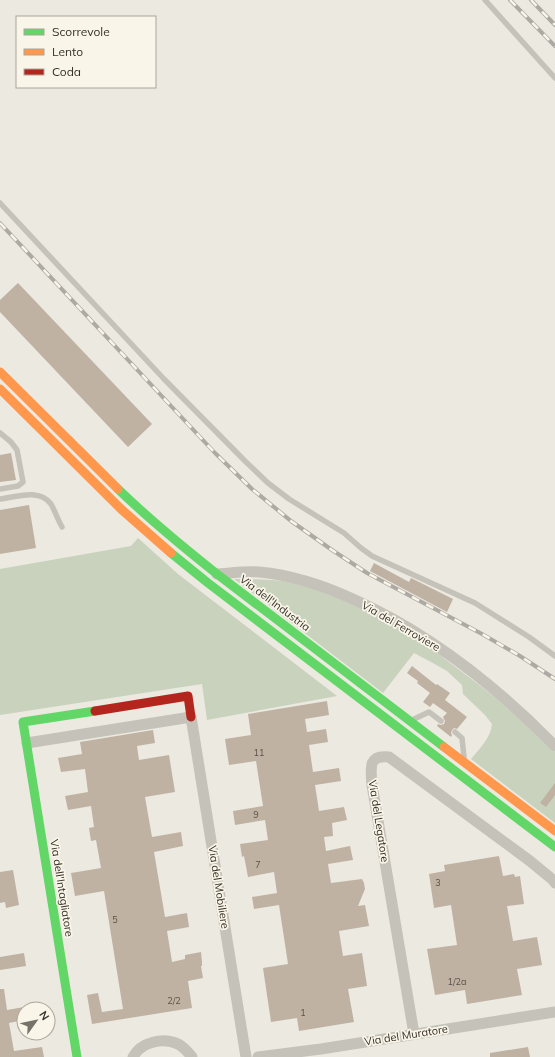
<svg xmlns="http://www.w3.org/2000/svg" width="555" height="1057" font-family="Mulish,sans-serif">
	<rect width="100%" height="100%" fill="#ece9e1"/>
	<!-- green -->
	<g fill="#c8d2bc">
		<polygon points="138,538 178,574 337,696 207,720 202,684 0,715 0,569 131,546"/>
		<path d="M234,579C250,579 266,579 283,581C312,586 342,599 368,612C379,618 390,623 401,629C421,640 440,655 458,669C493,695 525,721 555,752V823L471,759C479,749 491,738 492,724L485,715L463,694L462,685L447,671L431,662L414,653L383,693Z"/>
	</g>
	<!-- building -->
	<g fill="#bfb2a3">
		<polygon points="18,283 152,424 128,447 0,312 0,300"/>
		<polygon points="11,453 16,480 0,482 0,455"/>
		<polygon points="29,505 36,548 0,554 0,510"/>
		<polygon points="374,563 409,582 411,578 453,599 447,612 370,571"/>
		<polygon points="412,666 436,685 437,684 450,693 445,700 467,717 457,729 454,728 452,730 451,733 452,735 451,737 437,726 438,724 441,725 444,724 445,721 443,717 447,713 433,703 430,707 423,702 430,693 417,683 418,681 407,673"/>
		<polygon points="327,701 329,715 305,719 307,732 326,729 328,742 309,745 313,772 339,768 341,781 315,785 319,811 344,807 347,820 332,823 333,836 324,837 326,851 350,846 353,860 328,864 331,883 362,879 364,883 365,889 358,906 365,905 369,926 339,931 343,956 362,953 367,986 348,989 354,1022 299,1031 297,1018 271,1022 263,968 288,964 279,905 254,909 252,897 277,893 274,872 248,877 244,856 242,857 240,844 268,840 265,820 235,825 233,811 263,806 256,761 229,765 225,739 251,735 248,714"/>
		<polygon points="153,730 155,743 137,746 139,760 169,755 175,792 145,797 152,837 181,832 183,846 154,852 165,917 187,913 189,927 167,931 172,962 185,959 185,955 201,952 202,962 202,966 201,966 203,978 188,981 192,1008 92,1024 87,995 98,993 102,1012 123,1009 104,891 75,896 71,873 101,868 96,840 91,841 89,828 94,827 91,806 68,810 65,796 88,792 85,769 61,772 58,758 82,754 80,742"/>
		<polygon points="555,783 555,795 546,807 540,803"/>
		<polygon points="499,856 503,876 514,874 515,877 520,876 524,904 507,906 513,941 537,937 542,965 517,969 522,995 467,1004 465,990 435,995 427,949 457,945 451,905 434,908 429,874 445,871 444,865"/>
		<polygon points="13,870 19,905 6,908 5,902 0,903 0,872"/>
		<polygon points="24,953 26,966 0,970 0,957"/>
		<polygon points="0,989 4,989 7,1010 24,1007 24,1020 9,1023 14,1051 42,1047 44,1057 0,1057"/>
		<polygon points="528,1047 530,1057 490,1057 490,1053"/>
	</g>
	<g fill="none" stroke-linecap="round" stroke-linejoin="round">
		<!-- lane -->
		<g stroke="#c5c2ba" stroke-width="5.5">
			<polyline points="485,0 555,78"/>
			<polyline points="0,203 164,379 246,462 268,483 289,499 344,533 361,548 372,556 475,603 529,637 555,656"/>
			<polyline points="0,433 11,442 17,450 23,482 18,486 0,489"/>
			<path d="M0,499C16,497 39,488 51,504C55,511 58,520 62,527"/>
			<polyline points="412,720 429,712 441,721"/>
			<polyline points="455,732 462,738 464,757"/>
		</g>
		<!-- street -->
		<g stroke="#c5c2ba" stroke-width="11">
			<path d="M217,574C231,573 246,571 259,572C292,575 325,586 355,600C431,634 497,687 555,746"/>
			<polyline points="27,743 191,717 246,1057"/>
			<path d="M414,1034L372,785C371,770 367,754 389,757L530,861L553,880L555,883"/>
			<path d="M133,1057C141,1042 163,1037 178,1044C184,1047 188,1052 192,1057"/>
			<polyline points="258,1057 321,1049 555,1012"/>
		</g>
		<!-- fast -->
		<g stroke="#63d668" stroke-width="9">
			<path d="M118,489C149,519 183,547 217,574L444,747"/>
			<polyline points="171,553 208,583 555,847"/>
			<polyline points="77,1057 23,722 95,711"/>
		</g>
		<!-- slow -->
		<g stroke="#ff974d" stroke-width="9">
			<polyline points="0,372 118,489"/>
			<polyline points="0,389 121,509 171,553"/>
			<polyline points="444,747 555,831"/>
		</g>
		<!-- jam -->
		<polyline stroke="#b3261e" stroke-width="9" points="95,711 188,696 191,717"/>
		<defs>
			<g id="rail">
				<polyline points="510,0 555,46"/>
				<polyline points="531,0 555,25"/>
				<polyline points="0,223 215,453 252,489 291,521 332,550 367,573 482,634 520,656 555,679"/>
			</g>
		</defs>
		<!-- rail casing -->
		<use href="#rail" stroke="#adaaa4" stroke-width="4"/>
		<!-- rail -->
		<use href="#rail" stroke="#f9f5e8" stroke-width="2.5" stroke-dasharray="8" stroke-linecap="butt"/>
	</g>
	<g text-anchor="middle" stroke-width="3.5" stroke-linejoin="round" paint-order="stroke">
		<!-- number labels -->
		<g font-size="9" fill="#585047">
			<text x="259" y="756">11</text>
			<text x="256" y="818">9</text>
			<text x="258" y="868">7</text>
			<text x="438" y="886">3</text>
			<text x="115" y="923">5</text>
			<text x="457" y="985">1/2a</text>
			<text x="174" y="1004">2/2</text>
			<text x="303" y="1016">1</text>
		</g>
		<!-- street labels -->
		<g font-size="11" fill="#363028" stroke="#f9f5e8">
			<text transform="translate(275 603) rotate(37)" y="4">Via dell'Industria</text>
			<text transform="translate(401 626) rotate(30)" y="4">Via del Ferroviere</text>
			<text transform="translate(379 821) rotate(81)" y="4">Via del Legatore</text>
			<text transform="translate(219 887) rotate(81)" y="4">Via del Mobiliere</text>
			<text transform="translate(62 888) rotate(81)" y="4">Via dell'Intagliatore</text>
			<text transform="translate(406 1035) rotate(-9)" y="4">Via del Muratore</text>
		</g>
	</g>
	<!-- legend -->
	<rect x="16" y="16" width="140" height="72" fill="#f9f5e8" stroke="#aba69b"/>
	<rect x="24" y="29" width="20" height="6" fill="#63d668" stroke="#aba69b"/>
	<text x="52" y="36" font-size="12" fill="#363028">Scorrevole</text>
	<rect x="24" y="49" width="20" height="6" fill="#ff974d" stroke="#aba69b"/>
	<text x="52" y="56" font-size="12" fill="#363028">Lento</text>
	<rect x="24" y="69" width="20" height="6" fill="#b3261e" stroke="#aba69b"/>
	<text x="52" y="76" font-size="12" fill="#363028">Coda</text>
	<!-- north arrow -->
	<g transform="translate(36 1021) rotate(57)"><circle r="19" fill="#f9f5e8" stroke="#aba69b"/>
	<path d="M0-3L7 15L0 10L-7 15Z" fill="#767169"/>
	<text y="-6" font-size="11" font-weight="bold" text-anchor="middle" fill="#363028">N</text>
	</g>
</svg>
